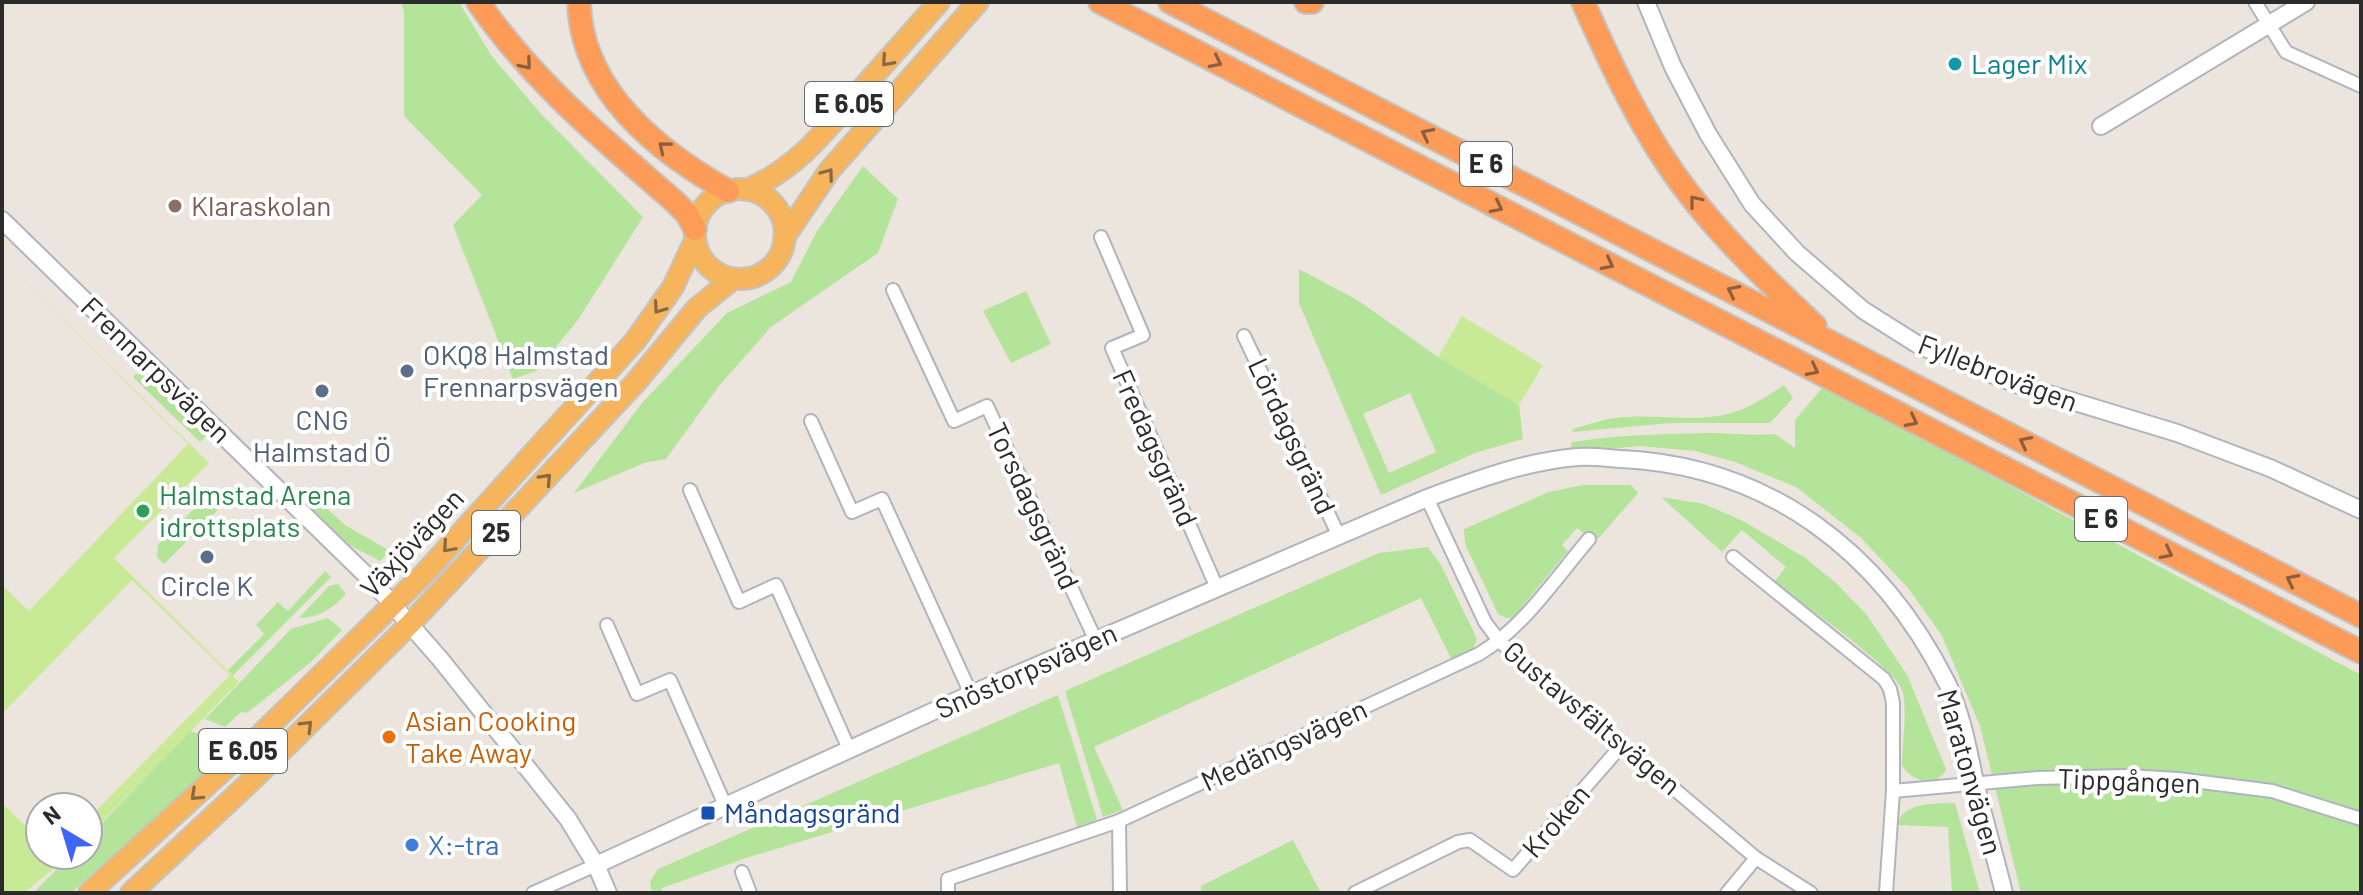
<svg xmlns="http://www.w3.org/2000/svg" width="2363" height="895" font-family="Barlow,sans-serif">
	<rect width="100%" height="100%" fill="#ece5dd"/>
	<!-- green -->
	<g fill="#b4e39a" fill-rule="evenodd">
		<polygon points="401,2 459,2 491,55 541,114 643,217 578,320 536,371 513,379 453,225 482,195 404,116 404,13"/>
		<polygon points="863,166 898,199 878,253 771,327 719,386 666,459 644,463 574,493 642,403 727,313 791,282 817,231"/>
		<path d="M1299,269L1359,301L1438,357L1519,405L1523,439L1475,453L1381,495L1299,303ZM1410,393L1436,452L1389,473L1363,414Z"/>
		<polygon points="1026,291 1051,344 1011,363 983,311"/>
		<polygon points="138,374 148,377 207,435 200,442 134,378 134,375"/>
		<path d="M1784,385L1793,398L1770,423H1670L1572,432L1573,429C1591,424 1609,417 1628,417C1661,415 1695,422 1728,414C1749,408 1766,397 1784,385Z"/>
		<path d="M1824,386L2361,675V893H2021L1980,726L1942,636L1909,589L1861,538L1796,487L1735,462L1695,451L1640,446L1585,451L1571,448L1572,442C1616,435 1662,434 1708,433C1731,433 1752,436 1775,434L1795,448V420Z"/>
		<polygon points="1583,485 1631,485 1638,493 1595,542 1577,528 1562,545 1568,551 1513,618 1506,618 1498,614 1465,544 1464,529 1549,492"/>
		<polygon points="303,487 345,525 390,551 380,561 351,546 308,506 310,503 299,492"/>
		<path d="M1661,497L1704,504L1743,521L1804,557L1836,583L1866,614L1907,675L1946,769C1937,789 1911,782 1902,765C1902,746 1908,707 1902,690C1894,667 1798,601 1774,582L1786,567L1742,530L1722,552Z"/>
		<polygon points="209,501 218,510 164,564 157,557 158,545 200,503"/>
		<polygon points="1428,547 1441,565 1477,639 1473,650 1452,660 1421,598 1094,747 1123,810 1103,817 1065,691 1379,553"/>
		<polygon points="325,571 331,577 88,821 232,674 228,670 264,634 256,625 278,602 288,611"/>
		<path d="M338,584L346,594C334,608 318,618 299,618L329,586Z"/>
		<polygon points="328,618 342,630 311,662 247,713 241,712 225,727 205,719 291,629"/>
		<polygon points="1058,695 1097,820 1077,827 1059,763 746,858 662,888 662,893 652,893 650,882 658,869"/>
		<polygon points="190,731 229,743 203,776 71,893 33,893 71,855 88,855 88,838"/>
		<path d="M1955,803L1980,893H1952L1948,827L1897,825C1903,801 1935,804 1955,803Z"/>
		<polygon points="1293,840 1321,893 1201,893 1201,886"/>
	</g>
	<!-- pitch -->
	<g fill="#c8ea96">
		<polygon points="2,259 209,463 114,558 239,682 88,836 88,819 230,675 132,580 2,714 2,585 29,611 188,444"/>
		<polygon points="1462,316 1543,365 1519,405 1438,357"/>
		<polygon points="2,803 40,840 40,855 70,855 24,893 2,893"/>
	</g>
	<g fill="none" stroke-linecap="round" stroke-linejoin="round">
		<defs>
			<g id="minor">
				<polyline points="2255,2 2286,52 2361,86"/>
				<polyline points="1101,237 1143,335 1112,348 1217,588"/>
				<polyline points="893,290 954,421 987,406 1096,641"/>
				<polyline points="1244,336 1339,536"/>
				<polyline points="811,421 852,512 882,499 971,694"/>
				<polyline points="690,490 739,602 776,585 849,749"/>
				<polyline points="1427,498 1485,622 1500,642 1756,858 1811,893"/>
				<polyline points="1733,557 1884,679 1890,689 1893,703 1893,791 1886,893"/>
				<polyline points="607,625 637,694 670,680 725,805"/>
				<polyline points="1893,791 2037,778 2127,776 2178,779 2272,791 2361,819"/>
				<polyline points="1119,821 1120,893"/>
				<polyline points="742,872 750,893"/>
				<polyline points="533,893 596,865"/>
				<path d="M948,893V879L1119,821L1479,654C1524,627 1555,579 1589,539"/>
				<polyline points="1355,893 1458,842 1470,840 1513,870 1622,745"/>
				<polyline points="1727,893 1756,858"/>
			</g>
			<g id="tertiary">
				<polyline points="1646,2 1673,67 1708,134 1752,204 1797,253 1863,310 1920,346 2019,385 2177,433 2270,468 2361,510"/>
				<polyline points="2101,126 2306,2"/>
				<polyline points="2,220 372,581 441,660 568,819 596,865 608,893"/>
				<path d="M596,865L971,694L1427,498C1476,480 1526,461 1578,457C1592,456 1607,458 1621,459C1770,466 1881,552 1947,683C1962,714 1968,749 1975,782C1984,819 1995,856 2004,893"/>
			</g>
			<g id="trunk">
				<circle cx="740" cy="234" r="45"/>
				<path d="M746,190C796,170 827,129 861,90C887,61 913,31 939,2"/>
				<polyline points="784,238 829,171 978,2"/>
				<polyline points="89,893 241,754 424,574 635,341 673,287 695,240"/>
				<polyline points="131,893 251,781 410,624 636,382 697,308 733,279"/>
			</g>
			<g id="motorway">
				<path d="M478,2C534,83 602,138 675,202L687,214L695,229"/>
				<path d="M579,2C581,90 657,151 728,191"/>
				<polyline points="1100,2 2361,652"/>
				<polyline points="1170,2 2361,616"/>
				<polyline points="1306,2 1312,2"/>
				<path d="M1583,2C1613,69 1644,136 1689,194C1726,242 1771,284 1815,326"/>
			</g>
		</defs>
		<!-- minor casing -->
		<use href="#minor" stroke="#b1b4be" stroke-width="16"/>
		<!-- tertiary casing -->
		<use href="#tertiary" stroke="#b1b4be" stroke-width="20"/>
		<!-- trunk casing -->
		<use href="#trunk" stroke="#c4c4c4" stroke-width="24"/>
		<!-- motorway casing -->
		<use href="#motorway" stroke="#c4c4c4" stroke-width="26"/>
		<!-- minor -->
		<use href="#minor" stroke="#fff" stroke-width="12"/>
		<!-- tertiary -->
		<use href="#tertiary" stroke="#fff" stroke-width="16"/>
		<!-- trunk -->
		<use href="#trunk" stroke="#f6b45c" stroke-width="20"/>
		<!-- motorway -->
		<use href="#motorway" stroke="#fd9c58" stroke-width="22"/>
	</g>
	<!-- one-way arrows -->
	<defs><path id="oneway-chevron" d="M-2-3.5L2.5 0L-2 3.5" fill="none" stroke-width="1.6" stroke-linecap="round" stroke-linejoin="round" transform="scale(2)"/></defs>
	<g stroke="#866941">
		<use href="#oneway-chevron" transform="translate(887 61) rotate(131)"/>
		<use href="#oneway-chevron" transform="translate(828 174) rotate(-53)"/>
		<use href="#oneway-chevron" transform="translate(659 308) rotate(125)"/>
		<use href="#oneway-chevron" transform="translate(546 479) rotate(-47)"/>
		<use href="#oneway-chevron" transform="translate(448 547) rotate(132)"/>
		<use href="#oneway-chevron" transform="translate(307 726) rotate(-45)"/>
		<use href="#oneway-chevron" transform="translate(196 795) rotate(137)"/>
	</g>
	<g stroke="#8a5e3f">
		<use href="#oneway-chevron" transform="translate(1216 62) rotate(27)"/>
		<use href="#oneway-chevron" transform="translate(526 64) rotate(50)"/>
		<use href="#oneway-chevron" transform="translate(1427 134) rotate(-153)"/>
		<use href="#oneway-chevron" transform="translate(664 147) rotate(-141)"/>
		<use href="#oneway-chevron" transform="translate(1695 201) rotate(-129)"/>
		<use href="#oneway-chevron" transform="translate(1497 207) rotate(27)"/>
		<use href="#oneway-chevron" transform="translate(1608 264) rotate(27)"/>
		<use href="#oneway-chevron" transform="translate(1733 291) rotate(-153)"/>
		<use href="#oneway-chevron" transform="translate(1813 370) rotate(27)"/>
		<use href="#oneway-chevron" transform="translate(1912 421) rotate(27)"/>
		<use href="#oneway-chevron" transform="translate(2025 442) rotate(-153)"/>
		<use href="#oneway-chevron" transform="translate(2167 553) rotate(27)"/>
		<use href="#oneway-chevron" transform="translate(2292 580) rotate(-153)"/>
	</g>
	<!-- markers -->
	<circle fill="#0f9aa8" stroke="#fff" stroke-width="3" cx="1955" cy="64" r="8"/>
	<circle fill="#8d6e63" stroke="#fff" stroke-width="3" cx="175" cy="206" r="8"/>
	<g fill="#5c6f8a" stroke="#fff" stroke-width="3">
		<circle cx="407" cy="371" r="8"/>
		<circle cx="322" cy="391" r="8"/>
		<circle cx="207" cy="557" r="8"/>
	</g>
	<circle fill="#2e9e5b" stroke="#fff" stroke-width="3" cx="143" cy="511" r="8"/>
	<circle fill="#e8710a" stroke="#fff" stroke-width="3" cx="389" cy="737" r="8"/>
	<rect fill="#1a4fb4" stroke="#fff" stroke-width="3" x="700" y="805" width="16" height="16" rx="4"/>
	<circle fill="#3f7fe0" stroke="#fff" stroke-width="3" cx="412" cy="845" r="8"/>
	<g text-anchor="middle" stroke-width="8" stroke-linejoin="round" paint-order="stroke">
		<!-- shield labels -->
		<g fill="#fff" stroke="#6b6b6b" stroke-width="2">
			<rect x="805" y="82" width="88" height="44" rx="6"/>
			<rect x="1460" y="142" width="52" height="44" rx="6"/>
			<rect x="2075" y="497" width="52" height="44" rx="6"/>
			<rect x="472" y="511" width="48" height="44" rx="6"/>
			<rect x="199" y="729" width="88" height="44" rx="6"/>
		</g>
		<g font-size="26" font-weight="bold" fill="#2b2b2b">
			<text x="849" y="113">E 6.05</text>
			<text x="1486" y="173">E 6</text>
			<text x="2101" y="528">E 6</text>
			<text x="496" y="542">25</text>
			<text x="243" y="760">E 6.05</text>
		</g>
		<!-- culture labels -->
		<g font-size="28" fill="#0d838f" stroke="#fff" text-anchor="start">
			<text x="1971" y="74">Lager Mix</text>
		</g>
		<!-- education labels -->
		<g font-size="28" fill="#785e54" stroke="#fff" text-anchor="start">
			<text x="191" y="216">Klaraskolan</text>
		</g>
		<!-- service labels -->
		<g font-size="28" fill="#4e5e75" stroke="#fff">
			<text x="423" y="365" text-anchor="start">OKQ8 Halmstad<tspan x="423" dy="32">Frennarpsvägen</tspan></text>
			<text x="322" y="430">CNG<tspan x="322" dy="32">Halmstad Ö</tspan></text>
			<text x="207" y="596">Circle K</text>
		</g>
		<!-- street labels -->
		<g font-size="28" fill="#2b2b2b" stroke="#fff">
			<text transform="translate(156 370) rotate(44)" y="10">Frennarpsvägen</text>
			<text transform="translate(1998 373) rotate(21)" y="10">Fyllebrovägen</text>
			<text transform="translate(1292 436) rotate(65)" y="10">Lördagsgränd</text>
			<text transform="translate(1155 448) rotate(66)" y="10">Fredagsgränd</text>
			<text transform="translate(1033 506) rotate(65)" y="10">Torsdagsgränd</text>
			<text transform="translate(412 543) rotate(-47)" y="10">Växjövägen</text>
			<text transform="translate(1026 671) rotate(-24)" y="10">Snöstorpsvägen</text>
			<text transform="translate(1592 718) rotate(40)" y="10">Gustavsfältsvägen</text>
			<text transform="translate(1284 745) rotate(-25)" y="10">Medängsvägen</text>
			<text transform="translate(1970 772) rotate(74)" y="10">Maratonvägen</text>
			<text transform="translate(2129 781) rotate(2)" y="10">Tippgången</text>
			<text transform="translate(1556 821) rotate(-49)" y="10">Kroken</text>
		</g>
		<!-- leisure labels -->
		<g font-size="28" fill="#27864d" stroke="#fff" text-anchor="start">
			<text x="159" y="505">Halmstad Arena<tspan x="159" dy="32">idrottsplats</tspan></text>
		</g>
		<!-- food labels -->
		<g font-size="28" fill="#c56008" stroke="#fff" text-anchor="start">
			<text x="405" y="731">Asian Cooking<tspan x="405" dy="32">Take Away</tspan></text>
		</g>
		<!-- transit labels -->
		<g font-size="28" fill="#164399" stroke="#fff" text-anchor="start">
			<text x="724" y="823">Måndagsgränd</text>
		</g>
		<!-- shop labels -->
		<g font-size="28" fill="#366cbe" stroke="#fff" text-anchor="start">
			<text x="428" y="855">X:-tra</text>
		</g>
	</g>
	<!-- border -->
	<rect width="2363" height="895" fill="none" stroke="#2b2b2b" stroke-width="8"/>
	<!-- north arrow -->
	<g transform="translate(64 831) rotate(322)"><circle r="38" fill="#ffffff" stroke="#aaaaaa" stroke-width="2"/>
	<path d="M0-6L14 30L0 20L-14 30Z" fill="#3e64f8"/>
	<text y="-12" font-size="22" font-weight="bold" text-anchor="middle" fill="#2b2b2b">N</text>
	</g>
</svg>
